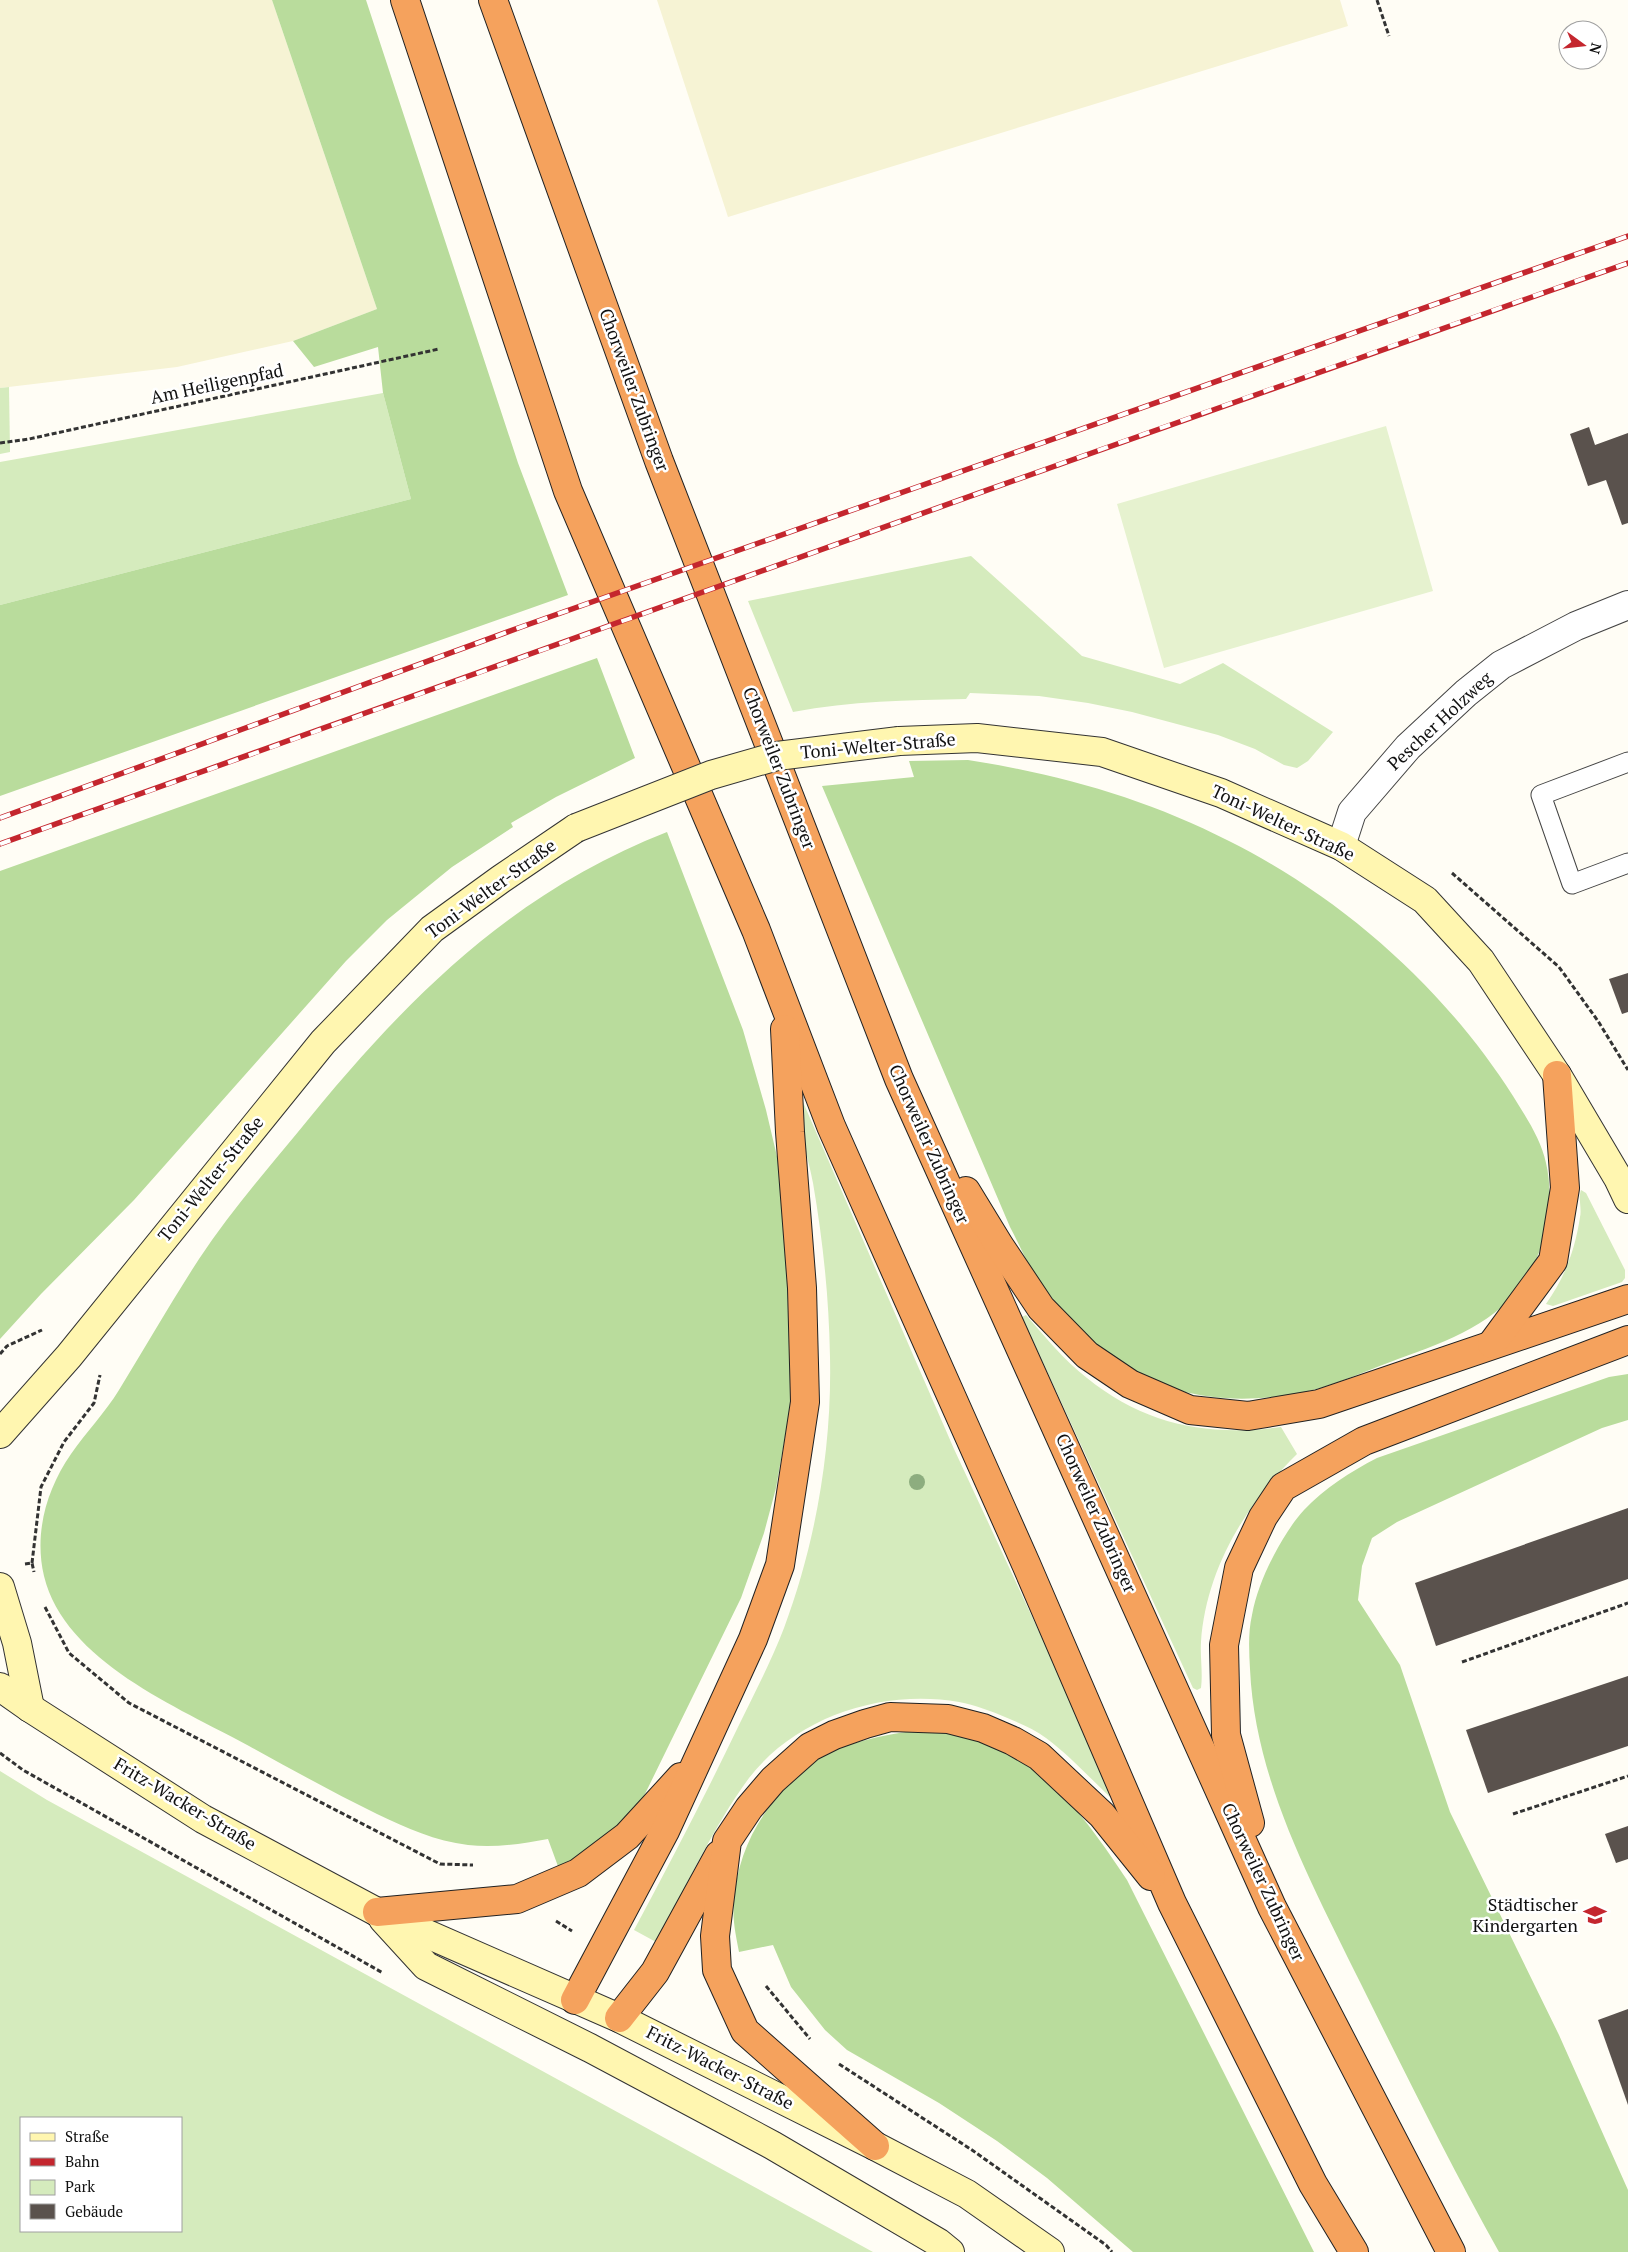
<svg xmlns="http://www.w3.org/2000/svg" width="1628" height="2252" font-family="'PT Serif',serif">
	<rect width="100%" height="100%" fill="#fffdf5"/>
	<!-- farmland -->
	<g fill="#f6f3d4">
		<polygon points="0,0 272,0 377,309 293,341 177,367 0,388"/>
		<polygon points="657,0 1340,0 1348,26 728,217"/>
	</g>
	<!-- green -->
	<g fill="#d5ebbd" fill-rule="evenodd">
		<polygon points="9,387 10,452 0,454 0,388"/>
		<polygon points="383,393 411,499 0,605 0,462"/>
		<path d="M971,556L1082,656L1180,684L1223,663L1333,732L1308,761L1297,768L1284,765L1255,749L1218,735L1132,712L1088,703L1039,696L970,693L966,699C908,700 851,701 793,712L748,601Z"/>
		<path d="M798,1101L803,1102L954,1449L1114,1793L1110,1797C1089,1777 1069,1755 1046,1738C1034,1729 1019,1723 1005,1717C991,1711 975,1705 959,1702C883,1689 797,1716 749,1778C712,1828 686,1888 656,1942L634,1930C670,1863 705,1796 738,1727C754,1694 771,1662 784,1628C816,1542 832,1448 830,1357C829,1298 823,1241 813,1183C810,1164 795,1117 798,1101Z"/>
		<path d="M1581,1190L1586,1193L1625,1270V1278L1622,1282L1553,1306L1546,1304C1565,1277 1575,1250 1580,1217C1582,1209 1578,1198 1581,1190Z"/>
		<path d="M1026,1315C1045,1337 1064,1360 1087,1378C1145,1425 1208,1437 1281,1427L1297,1454C1246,1504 1206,1569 1201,1642C1200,1657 1203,1673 1201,1688L1197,1690L1193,1688L1022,1317Z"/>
		<path d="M0,1771L47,1800L873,2252H0ZM21,2118H181V2231H21Z"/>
	</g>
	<!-- forest -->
	<g fill="#b9dc9c">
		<polygon points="272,0 366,0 518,463 568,595 0,796 0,605 411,499 383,393 378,347 314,367 293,341 377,309"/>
		<polygon points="597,658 635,758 556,797 511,823 513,827 452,867 387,920 346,961 134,1200 41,1294 0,1339 0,871"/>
		<path d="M968,760C1059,774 1147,799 1229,841C1343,898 1445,989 1513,1096C1526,1117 1541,1139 1546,1163C1552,1188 1550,1219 1542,1244C1519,1315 1462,1336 1398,1359C1368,1370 1329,1388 1299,1393C1182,1415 1100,1372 1034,1273C1025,1259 1018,1242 1010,1227L822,786L914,777L909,761Z"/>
		<path d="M667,832L743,1030L766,1110L779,1165L785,1207L793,1352L790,1408L776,1488L764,1533L741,1598L643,1798L615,1836L559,1869L548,1839C521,1844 495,1848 468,1845C435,1841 407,1828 377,1814C334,1793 291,1769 249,1746C178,1707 65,1662 44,1576C34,1534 46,1490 71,1454C86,1432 105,1413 119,1390C146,1346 171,1302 199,1259C229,1214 264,1173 298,1132C404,1001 509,894 667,832Z"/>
		<path d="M1628,1374V1420L1602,1428L1397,1522L1372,1538L1362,1566L1358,1600L1400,1665L1450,1812L1559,2035L1628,2190V2252H1499C1450,2164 1405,2073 1360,1982C1312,1884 1255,1781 1250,1669C1249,1651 1248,1632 1252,1615C1256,1594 1264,1574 1274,1555C1282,1540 1292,1523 1304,1510C1325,1488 1350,1472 1377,1458L1609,1377Z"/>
		<path d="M923,1730C950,1733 976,1738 1001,1749C1055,1773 1095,1832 1127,1880L1314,2252H1133L1047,2178L997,2141L939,2103L847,2050L825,2030L791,1987L773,1945L739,1952C736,1936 732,1919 734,1902C737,1850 763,1805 803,1771C812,1763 823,1755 834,1750C863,1739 893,1733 923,1730Z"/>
	</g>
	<!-- pitch -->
	<polygon fill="#e6f2cf" points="1386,426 1433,591 1164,668 1117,504"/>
	<!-- building -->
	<g fill="#5a524d">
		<polygon points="1589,427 1595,445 1628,433 1628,523 1622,525 1606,480 1588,486 1570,434"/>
		<polygon points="1628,973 1628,1012 1622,1014 1609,979"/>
		<polygon points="1628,1508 1628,1579 1436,1646 1415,1583"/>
		<polygon points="1628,1676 1628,1746 1488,1793 1466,1730"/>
		<polygon points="1628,1826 1628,1859 1616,1863 1605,1834"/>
		<polygon points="1628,2009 1628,2105 1598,2020"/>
	</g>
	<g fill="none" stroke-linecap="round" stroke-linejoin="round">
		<defs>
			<polyline id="lane" points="1628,762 1541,795 1572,884 1628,863"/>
			<polyline id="street" points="1341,846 1352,812 1408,747 1466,693 1501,665 1576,626 1628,605"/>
			<g id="secondary">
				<polyline points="899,741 977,738 1102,752 1221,793 1341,846 1425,900 1481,961 1557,1075 1618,1178 1628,1199"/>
				<polyline points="0,1434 69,1356 323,1042 432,929 501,879 576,828"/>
				<polyline points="0,1587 17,1643 30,1708"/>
				<polyline points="0,1687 30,1708 203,1819 377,1912 619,2018 875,2146 967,2194 1050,2252"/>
				<polyline points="383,1919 426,1966 590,2048 772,2145 939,2243 950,2252"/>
			</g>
			<g id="highway">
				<polyline points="405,0 568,491 756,930 831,1126 1026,1564 1172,1903 1313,2184 1354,2252"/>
				<polyline points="493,0 659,461 899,1079 1272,1907 1451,2252"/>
				<polyline points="966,1191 999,1245 1041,1308 1087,1355 1130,1384 1190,1410 1248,1416 1319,1404 1628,1299"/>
				<polyline points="1492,1344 1553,1261 1565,1188 1557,1075"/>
				<polyline points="1250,1823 1226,1735 1224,1645 1239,1568 1263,1517 1283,1487 1364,1441 1628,1340"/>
				<polyline points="377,1912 517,1899 578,1873 627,1836 681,1777"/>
				<polyline points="575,2000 665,1831 753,1639 780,1565 805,1402 802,1288 790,1132 785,1029"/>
				<polyline points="619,2018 655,1972 719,1855"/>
				<polyline points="875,2146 745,2031 717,1970 715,1936 727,1841 749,1808 773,1780 810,1747 834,1735 865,1724 890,1717 948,1719 983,1728 1013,1741 1039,1756 1102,1815 1151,1876"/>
			</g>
		</defs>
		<!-- lane casing -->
		<use href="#lane" stroke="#444" stroke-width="21"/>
		<!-- street casing -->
		<use href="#street" stroke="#444" stroke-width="30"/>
		<!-- secondary casing -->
		<use href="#secondary" stroke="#333" stroke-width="30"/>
		<!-- highway casing -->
		<use href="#highway" stroke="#222" stroke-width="30"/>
		<!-- path -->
		<g stroke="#333" stroke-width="3" stroke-dasharray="5 2.5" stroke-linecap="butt">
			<polyline points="1377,0 1389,36"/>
			<polyline points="0,443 29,439 439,349"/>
			<polyline points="1452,873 1559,967 1598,1021 1628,1070"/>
			<polyline points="0,1354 7,1346 42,1330"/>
			<polyline points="32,1563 41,1487 64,1442 94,1403 100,1375"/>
			<polyline points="25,1564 32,1563 34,1572"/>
			<polyline points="45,1607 69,1653 129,1703 440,1864 473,1865"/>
			<polyline points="1462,1662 1628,1603"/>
			<polyline points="0,1753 23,1770 383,1973"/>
			<polyline points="1513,1814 1628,1776"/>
			<polyline points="556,1921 572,1931"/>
			<polyline points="766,1986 810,2039"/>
			<polyline points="839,2064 972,2150 1106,2245 1112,2252"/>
		</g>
		<!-- lane -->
		<use href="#lane" stroke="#fff" stroke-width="19"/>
		<!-- street -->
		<use href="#street" stroke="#fff" stroke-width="28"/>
		<!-- secondary -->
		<use href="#secondary" stroke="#fff6b0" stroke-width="28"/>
		<!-- highway -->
		<use href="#highway" stroke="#f5a25d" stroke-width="28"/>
		<defs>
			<g id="rail">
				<polyline points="0,818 521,627 1628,236"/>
				<path d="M0,844C543,651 1084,453 1628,263"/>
			</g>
		</defs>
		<!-- rail casing -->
		<use href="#rail" stroke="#c4262e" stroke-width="5.5"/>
		<!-- rail -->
		<use href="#rail" stroke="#fff" stroke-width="4" stroke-dasharray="11" stroke-linecap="butt"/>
		<defs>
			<polyline id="secondary-bridge" points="576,828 711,775 777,756 899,741"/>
		</defs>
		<!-- secondary-bridge casing -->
		<use href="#secondary-bridge" stroke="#333" stroke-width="30" stroke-linecap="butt"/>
		<!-- secondary-bridge -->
		<use href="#secondary-bridge" stroke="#fff6b0" stroke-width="28"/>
	</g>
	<!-- trees -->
	<circle fill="#8dad7f" cx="917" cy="1482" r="8"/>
	<!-- icons -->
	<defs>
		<symbol id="school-bare" viewBox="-9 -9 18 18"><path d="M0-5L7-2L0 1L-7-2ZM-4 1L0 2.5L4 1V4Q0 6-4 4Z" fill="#c4262e" stroke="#fff" stroke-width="2.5" paint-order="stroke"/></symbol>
	</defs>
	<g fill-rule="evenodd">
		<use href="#school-bare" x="1579" y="1899" width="32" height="32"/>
	</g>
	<g text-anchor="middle" stroke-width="5" stroke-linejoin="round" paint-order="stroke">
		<!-- street labels -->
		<g font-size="18" fill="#111" stroke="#fff">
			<text transform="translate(217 384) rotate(-12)" y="6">Am Heiligenpfad</text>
			<text transform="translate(634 390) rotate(70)" y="6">Chorweiler Zubringer</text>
			<text transform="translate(1440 721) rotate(-43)" y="6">Pescher Holzweg</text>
			<text transform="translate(878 746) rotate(-5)" y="6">Toni-Welter-Straße</text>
			<text transform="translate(779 768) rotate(69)" y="6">Chorweiler Zubringer</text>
			<text transform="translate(1283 823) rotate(25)" y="6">Toni-Welter-Straße</text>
			<text transform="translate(491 889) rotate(-36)" y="6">Toni-Welter-Straße</text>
			<text transform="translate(929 1144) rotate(66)" y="6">Chorweiler Zubringer</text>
			<text transform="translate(211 1179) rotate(-51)" y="6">Toni-Welter-Straße</text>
			<text transform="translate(1096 1513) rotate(66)" y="6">Chorweiler Zubringer</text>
			<text transform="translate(185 1804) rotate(31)" y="6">Fritz-Wacker-Straße</text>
			<text transform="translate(1263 1882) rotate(65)" y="6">Chorweiler Zubringer</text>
			<text transform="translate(720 2068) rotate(27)" y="6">Fritz-Wacker-Straße</text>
		</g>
		<!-- poi labels -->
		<g font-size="18" fill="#111" stroke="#fff" text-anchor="end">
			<text x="1578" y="1911">Städtischer<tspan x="1578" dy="21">Kindergarten</tspan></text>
		</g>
	</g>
	<!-- legend -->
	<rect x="20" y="2117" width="162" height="115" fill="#ffffff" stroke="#a0a0a0"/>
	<rect x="30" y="2133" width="25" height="8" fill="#fff6b0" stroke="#a0a0a0"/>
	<text x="65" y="2142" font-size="15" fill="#111111">Straße</text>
	<rect x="30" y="2158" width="25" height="8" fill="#c4262e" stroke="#a0a0a0"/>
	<text x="65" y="2167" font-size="15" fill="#111111">Bahn</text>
	<rect x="30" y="2180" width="25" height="15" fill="#d5ebbd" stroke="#a0a0a0"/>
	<text x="65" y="2192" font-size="15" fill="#111111">Park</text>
	<rect x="30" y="2204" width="25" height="15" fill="#5a524d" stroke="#a0a0a0"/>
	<text x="65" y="2217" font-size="15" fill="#111111">Gebäude</text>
	<!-- north arrow -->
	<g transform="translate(1583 45) rotate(105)"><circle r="24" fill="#ffffff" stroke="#a0a0a0"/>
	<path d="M0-4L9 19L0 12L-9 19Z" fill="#c4262e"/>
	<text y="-8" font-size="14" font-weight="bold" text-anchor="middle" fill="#111111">N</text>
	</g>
</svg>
